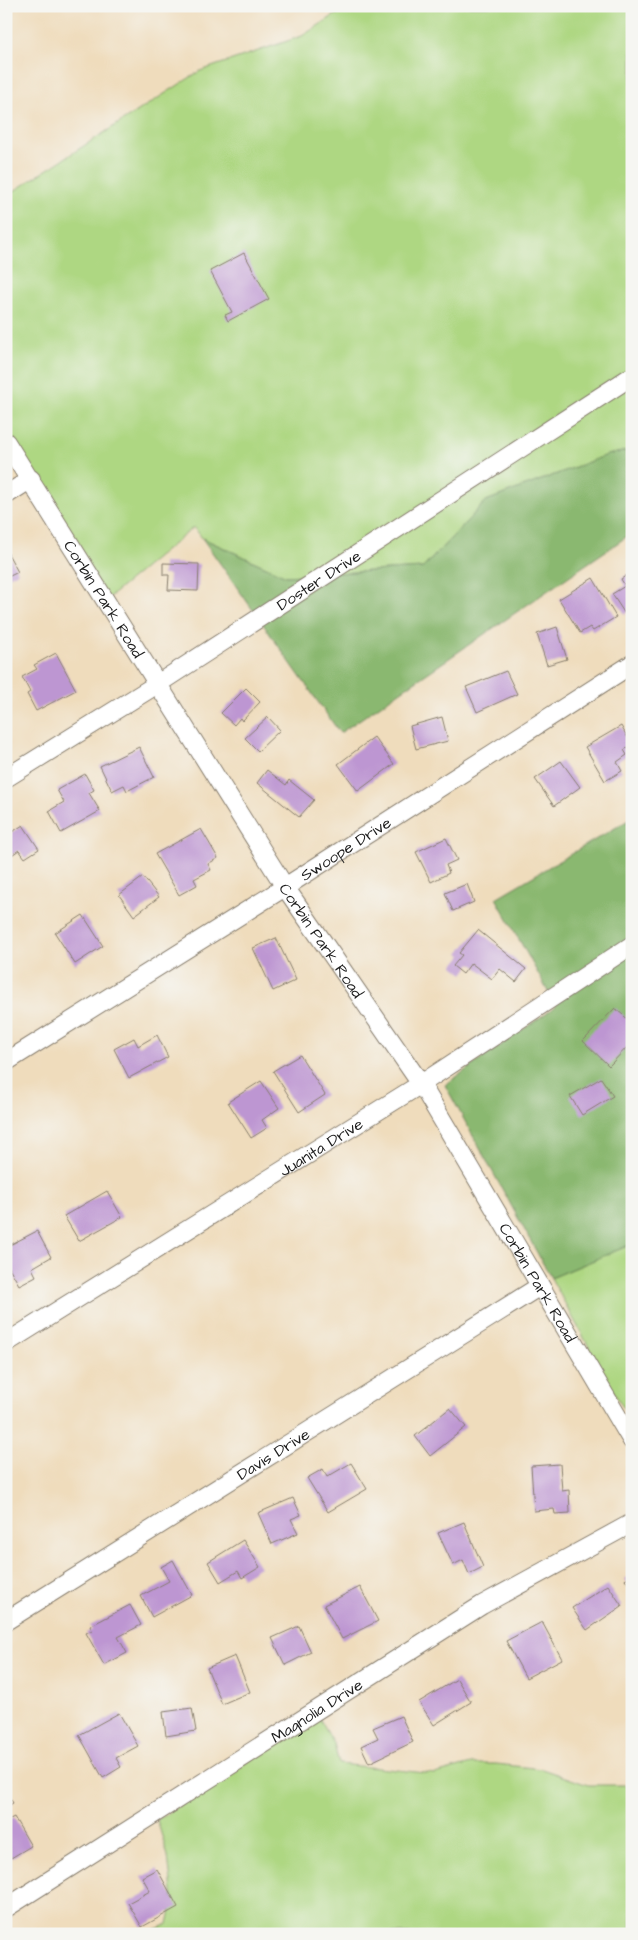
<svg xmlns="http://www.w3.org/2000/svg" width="638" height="1940" font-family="'Architects Daughter',sans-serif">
	<rect width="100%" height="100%" fill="#f6f6f2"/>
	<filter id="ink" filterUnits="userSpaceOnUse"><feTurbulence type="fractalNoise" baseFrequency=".02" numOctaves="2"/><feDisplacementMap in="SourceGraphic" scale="10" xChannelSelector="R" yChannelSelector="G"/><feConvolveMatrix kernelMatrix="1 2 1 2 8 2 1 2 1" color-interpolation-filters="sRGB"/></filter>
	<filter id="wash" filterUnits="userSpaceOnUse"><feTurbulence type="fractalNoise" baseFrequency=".0096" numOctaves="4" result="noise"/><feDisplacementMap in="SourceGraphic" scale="20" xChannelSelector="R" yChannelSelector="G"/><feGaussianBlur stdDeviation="1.12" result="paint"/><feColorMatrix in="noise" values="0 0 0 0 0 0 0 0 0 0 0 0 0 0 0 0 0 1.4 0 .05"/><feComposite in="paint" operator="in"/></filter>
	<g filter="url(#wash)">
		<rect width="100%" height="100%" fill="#efdcbc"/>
		<!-- green -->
		<g fill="#aed782" stroke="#657a4f">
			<polygon points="349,6 632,6 632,450 607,455 486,501 423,568 286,576 202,538 194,527 106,600 6,452 6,196 200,71 302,36"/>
			<polygon points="632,1244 632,1421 616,1396 551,1278"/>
			<polygon points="318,1716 334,1744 339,1764 435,1774 471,1764 496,1764 542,1769 588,1785 632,1785 632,1934 144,1934 168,1924 173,1901 168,1856 157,1820"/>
		</g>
		<!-- forest -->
		<g fill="#8ab870" stroke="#536a46">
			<polygon points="632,450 632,533 340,733 202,538 286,576 423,568 486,501 607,455"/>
			<polygon points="632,818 632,1244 551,1278 445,1085 556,1006 496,898"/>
		</g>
		<g id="blocks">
			<!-- building -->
			<g fill="#bd96d2">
				<polygon points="244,253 269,299 228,321 225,315 232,312 210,271"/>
				<polygon points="6,550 18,572 6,578"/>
				<polygon points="163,563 199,564 198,591 168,590 169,575 163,575"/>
				<polygon points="632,572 632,610 625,614 612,594 625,586 621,579"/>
				<polygon points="593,578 616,617 593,631 590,627 580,633 559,599"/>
				<polygon points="557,627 567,659 547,665 537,634"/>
				<polygon points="56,653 76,690 36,711 27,694 30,692 22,677 37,669 34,665"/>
				<polygon points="506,671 517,694 477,712 466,687"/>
				<polygon points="246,688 260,702 242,721 240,718 234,725 221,713"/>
				<polygon points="268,717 280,730 258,751 245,738"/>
				<polygon points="442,717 448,741 416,749 410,726"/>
				<polygon points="621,726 632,745 624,750 627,755 617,762 622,771 605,781 585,747"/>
				<polygon points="374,737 394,764 358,791 338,764"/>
				<polygon points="139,747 154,777 127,791 124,785 112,791 100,766"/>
				<polygon points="561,761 580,787 554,806 535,779"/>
				<polygon points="267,770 286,785 289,780 314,800 299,817 257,783"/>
				<polygon points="85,774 94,790 89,793 100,811 61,833 49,811 64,802 57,790"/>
				<polygon points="23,825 39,849 25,858 19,850 6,859 6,836"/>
				<polygon points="201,829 218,858 208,864 211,870 194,879 197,885 179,895 155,854"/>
				<polygon points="446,838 457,860 446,865 449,873 431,882 416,852"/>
				<polygon points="143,877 159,897 134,916 119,895"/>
				<polygon points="467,884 474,902 453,911 445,893"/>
				<polygon points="83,915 103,946 75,964 55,933"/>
				<polygon points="478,930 526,969 516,982 500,969 492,979 471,963 463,974 453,966 462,955 459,953"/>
				<polygon points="276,938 296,980 273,991 253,948"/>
				<polygon points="615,1008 632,1023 632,1042 609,1066 583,1041"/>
				<polygon points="157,1035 168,1057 129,1078 114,1049 134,1038 138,1046"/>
				<polygon points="300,1055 325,1095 299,1112 273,1071"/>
				<polygon points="601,1078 613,1096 582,1115 570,1096"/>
				<polygon points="261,1081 279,1108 262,1120 267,1128 251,1138 228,1102"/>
				<polygon points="107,1191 122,1217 79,1241 64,1216"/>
				<polygon points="37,1231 51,1257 32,1268 36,1276 19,1285 6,1262 6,1247"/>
				<polygon points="450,1408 466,1427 430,1456 415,1436"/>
				<polygon points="351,1463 367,1489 328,1512 307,1478 323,1469 327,1477"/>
				<polygon points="560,1464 562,1491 569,1490 570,1513 555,1514 554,1509 534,1511 531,1466"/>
				<polygon points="293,1498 301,1515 291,1519 298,1533 272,1544 258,1513"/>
				<polygon points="464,1522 483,1567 469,1574 463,1560 453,1565 438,1533"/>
				<polygon points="243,1540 260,1567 242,1578 238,1571 220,1582 208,1562"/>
				<polygon points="173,1560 192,1595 152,1617 141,1596 169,1581 161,1567"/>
				<polygon points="632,1575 632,1589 625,1579"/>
				<polygon points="608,1585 622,1606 587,1630 572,1608"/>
				<polygon points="360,1587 378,1621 342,1639 324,1605"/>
				<polygon points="130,1605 141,1625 118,1637 127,1653 104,1665 86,1633 92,1630 90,1626"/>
				<polygon points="542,1622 562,1659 526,1678 506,1641"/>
				<polygon points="299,1626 311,1652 285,1665 272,1638"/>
				<polygon points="235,1656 250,1692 222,1704 207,1668"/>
				<polygon points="457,1679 471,1702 434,1725 419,1702"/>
				<polygon points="192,1708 196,1731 166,1736 163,1712"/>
				<polygon points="119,1713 138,1746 116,1758 121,1767 103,1778 79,1735"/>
				<polygon points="401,1716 413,1742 369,1763 361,1746 378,1738 373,1728"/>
				<polygon points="6,1792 13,1803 6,1807"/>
				<polygon points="14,1817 31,1846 11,1858 8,1852 6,1853 6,1821"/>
				<polygon points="157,1869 178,1907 142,1927 128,1903 150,1891 142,1877"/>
			</g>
		</g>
	</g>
	<g filter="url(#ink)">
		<use href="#blocks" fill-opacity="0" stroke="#867c6c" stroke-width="1"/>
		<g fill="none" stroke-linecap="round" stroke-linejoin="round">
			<defs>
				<g id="minor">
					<path id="s1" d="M6,442L285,887L421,1084L632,1441"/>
					<polyline points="6,495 31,479"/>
					<path id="s2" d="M6,778L159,683L629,378"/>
					<path id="s3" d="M6,1062L285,887L632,664"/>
					<path id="s4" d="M6,1343L421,1084L632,945"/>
					<path id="s5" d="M6,1621L540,1286"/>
					<path id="s6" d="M6,1908L482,1605L632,1523"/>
				</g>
			</defs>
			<!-- minor casing -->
			<use href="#minor" stroke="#867c6c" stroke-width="20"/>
			<!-- minor -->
			<use href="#minor" stroke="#fff" stroke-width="18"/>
		</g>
	</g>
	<g text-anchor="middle" stroke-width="4.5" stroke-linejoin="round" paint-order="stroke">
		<!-- street labels -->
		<g font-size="16" fill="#1c1c1c" stroke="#f6f6f2">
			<text dy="6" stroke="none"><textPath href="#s2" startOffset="370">Doster Drive</textPath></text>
			<text dy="6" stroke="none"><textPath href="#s1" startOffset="185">Corbin Park Road</textPath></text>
			<text dy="6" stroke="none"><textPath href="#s3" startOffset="401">Swoope Drive</textPath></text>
			<text dy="6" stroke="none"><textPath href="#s1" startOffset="590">Corbin Park Road</textPath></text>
			<text dy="6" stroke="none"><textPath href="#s4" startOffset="371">Juanita Drive</textPath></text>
			<text dy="6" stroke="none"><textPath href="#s1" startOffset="995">Corbin Park Road</textPath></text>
			<text dy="6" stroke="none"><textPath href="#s5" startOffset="315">Davis Drive</textPath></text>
			<text dy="6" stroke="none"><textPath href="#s6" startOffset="368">Magnolia Drive</textPath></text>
		</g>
	</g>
	<!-- margin -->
	<rect width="638" height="1940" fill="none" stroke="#f6f6f2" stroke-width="25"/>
</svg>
